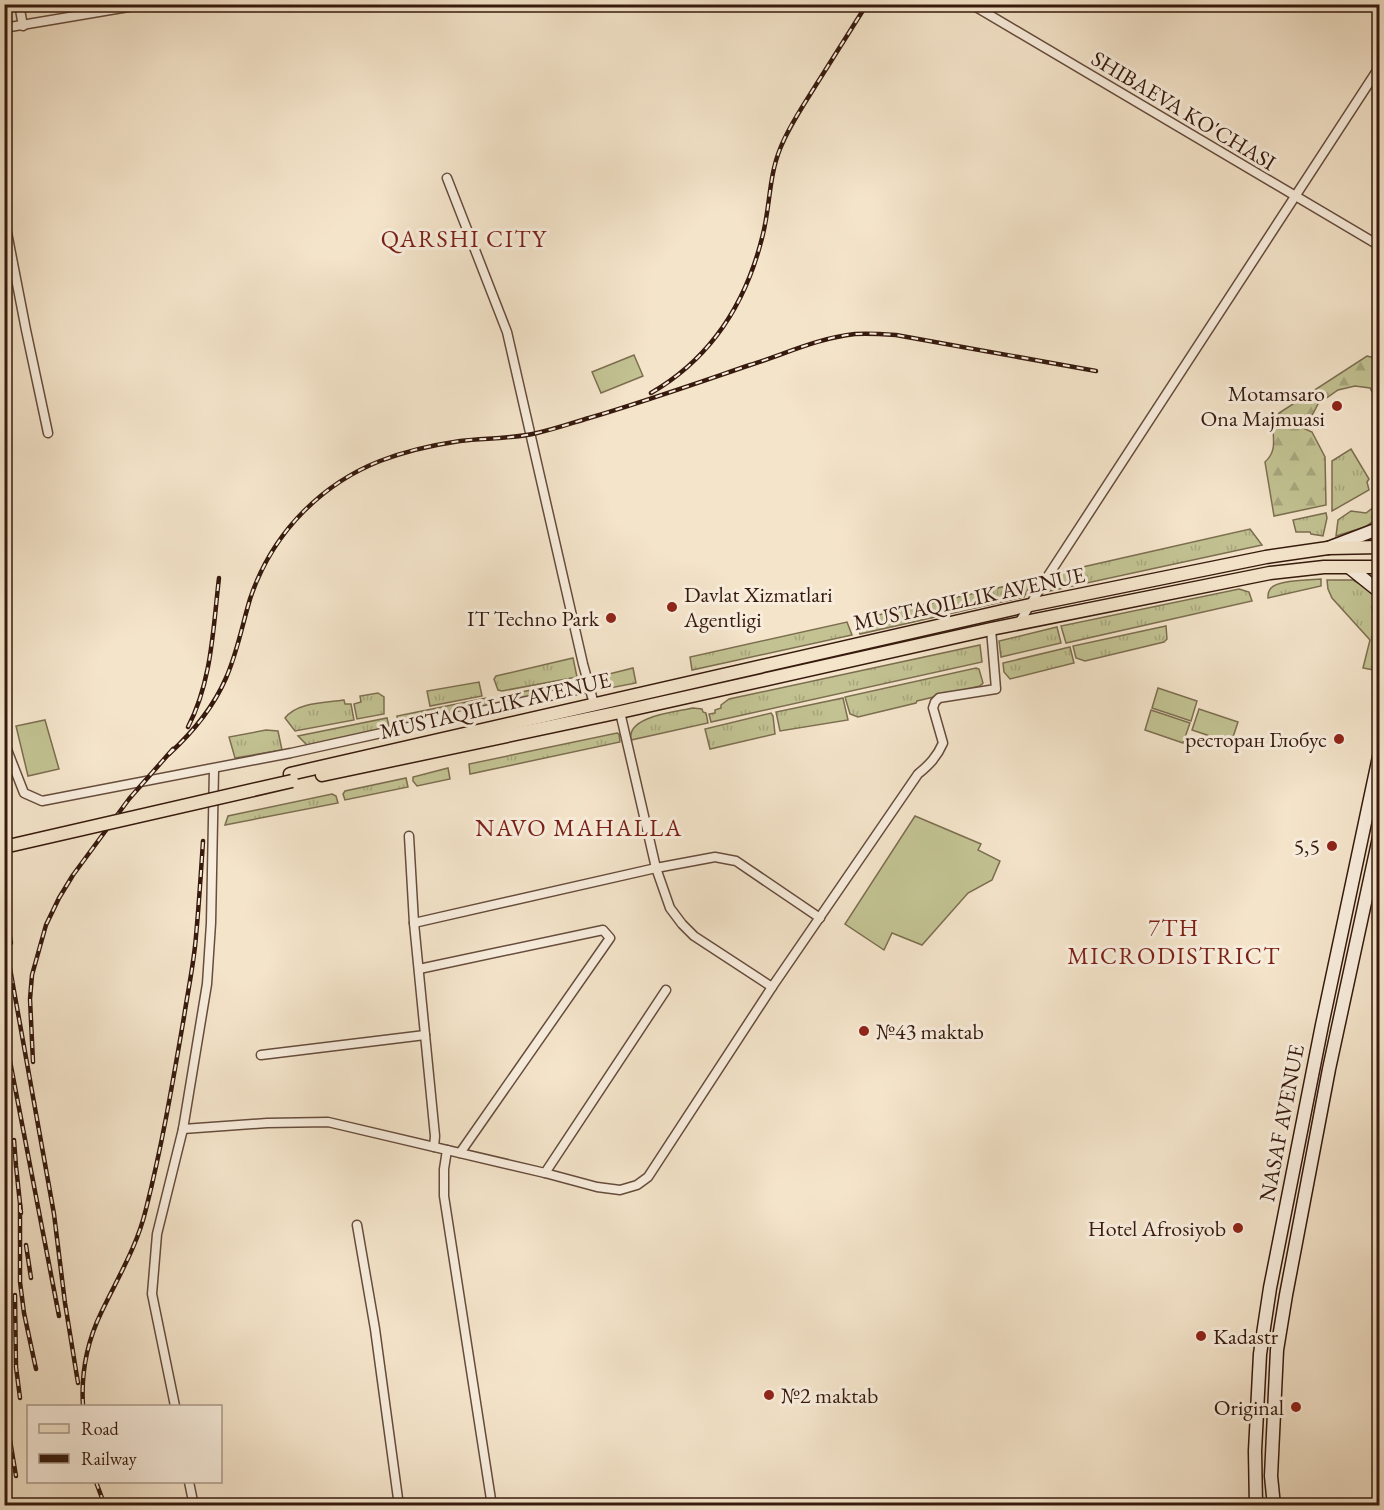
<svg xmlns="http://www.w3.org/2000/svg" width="1384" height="1510" font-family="'EB Garamond',serif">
	<defs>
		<pattern id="grass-tufts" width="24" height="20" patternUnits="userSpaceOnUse" patternTransform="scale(1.5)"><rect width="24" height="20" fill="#c2c292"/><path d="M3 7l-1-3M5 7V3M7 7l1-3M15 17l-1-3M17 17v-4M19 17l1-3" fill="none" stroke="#a7a67d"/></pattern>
		<pattern id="forest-firs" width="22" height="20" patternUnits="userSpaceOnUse" patternTransform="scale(1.5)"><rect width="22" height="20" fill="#c2c292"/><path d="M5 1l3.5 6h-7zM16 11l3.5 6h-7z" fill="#a7a67d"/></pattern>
	</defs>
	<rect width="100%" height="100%" fill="#f4e4ca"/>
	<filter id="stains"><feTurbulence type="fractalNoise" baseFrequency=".00333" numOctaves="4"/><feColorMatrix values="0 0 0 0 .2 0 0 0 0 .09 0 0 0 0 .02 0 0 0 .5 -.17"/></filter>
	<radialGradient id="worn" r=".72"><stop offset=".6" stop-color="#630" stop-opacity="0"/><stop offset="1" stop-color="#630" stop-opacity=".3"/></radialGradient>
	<!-- grass -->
	<g fill="url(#grass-tufts)" stroke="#7c6e50" stroke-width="1.5">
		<polygon points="1351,449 1369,479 1367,482 1369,490 1332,511 1332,461"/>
		<polygon points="1379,499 1379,517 1365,527 1336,536 1338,520 1351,511 1366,513 1374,507 1378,500"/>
		<polygon points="1326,513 1327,518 1323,536 1311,534 1310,532 1296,532 1293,520"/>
		<polygon points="1250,529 1262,545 1050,591 1048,589 1052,574"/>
		<path d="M1321,579V586L1268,598C1268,594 1268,592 1271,588C1279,580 1309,580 1321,579Z"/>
		<polygon points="1033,580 1024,597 860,634 856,620"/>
		<polygon points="1327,580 1353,580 1367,588 1379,598 1379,671 1363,668 1370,640 1332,598 1328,589"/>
		<polygon points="1239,589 1249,592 1252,601 1066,643 1061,626"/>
		<polygon points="847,622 852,635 692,670 690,657"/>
		<polygon points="1166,626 1167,639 1164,642 1085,661 1076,658 1073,646"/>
		<polygon points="1057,627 1061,643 1001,657 999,641"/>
		<polygon points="980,645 982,662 711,722 709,714 715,713 715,710 721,708 721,705 729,699"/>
		<polygon points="1070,647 1074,663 1010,679 1004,672 1003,663"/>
		<polygon points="573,658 577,677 502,691 498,690 494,679 496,676"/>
		<polygon points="633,668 636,683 600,690 597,677"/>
		<polygon points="976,668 979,669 983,683 980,686 917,701 916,703 858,717 850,714 845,697"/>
		<polygon points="578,681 579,687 501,703 500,696"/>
		<polygon points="479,682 482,696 430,706 427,691"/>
		<polygon points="378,693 384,697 384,714 357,719 354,704 361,702 360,696"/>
		<polygon points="486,698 488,700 489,707 402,725 398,723 397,716"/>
		<polygon points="843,698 848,720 780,731 776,712"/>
		<path d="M344,700L345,704H351L354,720L295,731L285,718C297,702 325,703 344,700Z"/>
		<path d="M693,708L702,709L703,712L706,713L708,723L631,740C626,716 676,712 693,708Z"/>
		<polygon points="771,713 773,716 775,734 710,749 705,729"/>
		<polygon points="387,718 389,726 386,729 314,746 307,745 298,736"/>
		<polygon points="266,730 278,731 282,750 235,758 229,737"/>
		<polygon points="617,733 619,734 620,742 470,774 469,764"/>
		<polygon points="448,768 450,779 417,786 413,781 413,777"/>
		<polygon points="406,778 408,787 345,800 343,794 345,791"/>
		<polygon points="332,794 336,796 338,803 225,825 228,816"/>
	</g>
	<!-- forest -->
	<path fill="url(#forest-firs)" stroke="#7c6e50" stroke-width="1.5" d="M1367,356L1379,359V405L1370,388L1355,386L1338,390L1318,404L1305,429L1312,432L1325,457L1326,505L1274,516L1265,462C1277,451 1273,440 1273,427C1273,422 1277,417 1279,413Z"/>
	<!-- pitch -->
	<g fill="#c2c292" stroke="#7c6e50" stroke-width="1.5">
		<polygon points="634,355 643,376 601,393 592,372"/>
		<polygon points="1158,688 1197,701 1191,721 1152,708"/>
		<polygon points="1199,709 1238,722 1231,743 1192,730"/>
		<polygon points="1151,710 1190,723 1183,743 1145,730"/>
		<polygon points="45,720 59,769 28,776 16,726"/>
		<polygon points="915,816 981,844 978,850 1000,861 992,880 968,893 922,945 892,933 884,950 845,924"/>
	</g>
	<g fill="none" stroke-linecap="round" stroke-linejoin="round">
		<defs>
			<g id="street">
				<polyline points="19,4 23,26"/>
				<polyline points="971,4 1380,246"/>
				<polyline points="4,28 146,4"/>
				<polyline points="447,178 507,332 583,664 594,704"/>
				<polyline points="4,217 26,330 48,433"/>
				<polyline points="1019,623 1046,579 1380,66"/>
				<polyline points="620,712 656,868 670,908 682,924 694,936 772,987"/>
				<polyline points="4,742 24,793 42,801 291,753 590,687"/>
				<polyline points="409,836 414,923 435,1136 434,1147"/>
				<polyline points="414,923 656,868 715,857 736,861 820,918"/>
				<polyline points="419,969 603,930 610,938 460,1153"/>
				<polyline points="261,1055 425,1035"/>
				<path d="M183,1129L267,1123L328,1122L545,1173L597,1187L620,1190L637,1185L648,1177L772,987L918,774C929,765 937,757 943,743L933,708L935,702L939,698L996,689L991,629"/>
				<polyline points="447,1150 444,1169 444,1196 492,1506"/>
				<polyline points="545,1173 666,990"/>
				<polyline points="357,1225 375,1329 399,1506"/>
				<polyline points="175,1406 152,1294 157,1234 183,1129 207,984 211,923 214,769"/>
				<polyline points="189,1482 194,1506"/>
			</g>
			<g id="secondary">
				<polyline points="1328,548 1375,530 1380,526"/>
				<polyline points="1350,568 1380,592"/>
				<polyline points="1256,1506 1255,1451 1260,1354 1270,1288 1322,1025 1380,752"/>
				<polyline points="1274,1506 1271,1476 1277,1350 1286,1295 1329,1069 1380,833"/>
			</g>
			<g id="primary">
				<polyline points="290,774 1030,605 1266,557 1328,548 1380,547"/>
				<polyline points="322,775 620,712 991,629 1270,573 1324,567 1380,567"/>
			</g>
		</defs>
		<!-- street casing -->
		<use href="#street" stroke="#664c3c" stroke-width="11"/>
		<!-- secondary casing -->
		<use href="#secondary" stroke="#361a0d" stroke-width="15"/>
		<!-- primary casing -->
		<use href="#primary" stroke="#361a0d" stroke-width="15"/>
		<!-- street -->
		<use href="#street" stroke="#f8eddd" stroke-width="8"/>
		<!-- secondary -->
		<use href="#secondary" stroke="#f8eddd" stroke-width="12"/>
		<!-- primary -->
		<use href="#primary" stroke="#f4e4ca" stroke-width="12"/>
		<defs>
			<g id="rail">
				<path d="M651,393C713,357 747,301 763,234C770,206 769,176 780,149C789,126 803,106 816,85C833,58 850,31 867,4"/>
				<path d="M188,727C212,681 213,628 219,578"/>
				<path d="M169,754C193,732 213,708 226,678C237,653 242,626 250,599C261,566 280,535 304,511C326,489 352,472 380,461C406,451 433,445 460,441C485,438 512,439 537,433C555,429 572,423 589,418C643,402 697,383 750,365C785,354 818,338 855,334C868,333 882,334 896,335L1096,371"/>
				<polyline points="4,906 11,943"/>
				<polyline points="4,935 54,1214 65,1303 78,1383"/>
				<polyline points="4,1030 59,1316"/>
				<polyline points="33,1062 30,999 32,975 46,925 59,898 73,875 129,799 173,749"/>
				<polyline points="14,1140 16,1166 21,1213"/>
				<polyline points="20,1205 20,1282 24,1313 36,1369"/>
				<polyline points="26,1245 31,1278"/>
				<polyline points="15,1295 16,1367 20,1398"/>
				<polyline points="4,1371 9,1335"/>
				<polyline points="4,1404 16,1476"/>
				<path d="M83,1406C81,1375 87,1342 101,1313C117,1279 137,1247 146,1209C162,1146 173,1081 184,1017C188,990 194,963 196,936C199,904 201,872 203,841"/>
				<polyline points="96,1482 105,1506"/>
			</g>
		</defs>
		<!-- rail casing -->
		<use href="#rail" stroke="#361a0d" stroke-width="4.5"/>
		<!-- rail -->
		<use href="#rail" stroke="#f8eddd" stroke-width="2" stroke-dasharray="7" stroke-linecap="butt"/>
		<defs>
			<polyline id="primary-bridge" points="4,847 292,781"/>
		</defs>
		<!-- primary-bridge casing -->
		<use href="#primary-bridge" stroke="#361a0d" stroke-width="15" stroke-linecap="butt"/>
		<!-- primary-bridge -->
		<use href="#primary-bridge" stroke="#f4e4ca" stroke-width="12"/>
	</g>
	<!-- markers -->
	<g fill="#8f2418" stroke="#f8eddd" stroke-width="2">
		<circle cx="1337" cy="406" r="6"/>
		<circle cx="672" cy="607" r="6"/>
		<circle cx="611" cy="618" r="6"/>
		<circle cx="1339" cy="739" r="6"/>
		<circle cx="1332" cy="846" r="6"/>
		<circle cx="864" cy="1031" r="6"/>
		<circle cx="1238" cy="1228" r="6"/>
		<circle cx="1201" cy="1336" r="6"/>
		<circle cx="769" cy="1395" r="6"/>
		<circle cx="1296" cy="1407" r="6"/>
	</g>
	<g text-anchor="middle" stroke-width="6" stroke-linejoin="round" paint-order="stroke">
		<!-- street labels -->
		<g font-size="22" fill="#361a0d" stroke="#f8eddd">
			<text transform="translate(1184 110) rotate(31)" y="8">SHIBAEVA KO'CHASI</text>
			<text transform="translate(969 598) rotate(-12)" y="8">MUSTAQILLIK AVENUE</text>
			<text transform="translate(495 705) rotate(-13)" y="8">MUSTAQILLIK AVENUE</text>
			<text transform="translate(1281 1123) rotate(-79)" y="8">NASAF AVENUE</text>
		</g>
		<!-- poi labels -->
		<g font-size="22" fill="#361a0d" stroke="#f8eddd" text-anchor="end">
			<text x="1325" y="401">Motamsaro<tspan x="1325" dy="25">Ona Majmuasi</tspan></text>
			<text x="684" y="602" text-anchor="start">Davlat Xizmatlari<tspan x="684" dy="25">Agentligi</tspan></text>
			<text x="599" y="626">IT Techno Park</text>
			<text x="1327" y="747">ресторан Глобус</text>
			<text x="1320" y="854">5,5</text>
			<text x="876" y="1039" text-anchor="start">№43 maktab</text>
			<text x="1226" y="1236">Hotel Afrosiyob</text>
			<text x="1213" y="1344" text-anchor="start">Kadastr</text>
			<text x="781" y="1403" text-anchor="start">№2 maktab</text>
			<text x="1284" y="1415">Original</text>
		</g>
		<!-- neighbourhood labels -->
		<g font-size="24" letter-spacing="1.5" fill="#7a1f14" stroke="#f8eddd">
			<text x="464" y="247">QARSHI CITY</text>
			<text x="579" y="836">NAVO MAHALLA</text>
			<text x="1174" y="936">7TH<tspan x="1174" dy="28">MICRODISTRICT</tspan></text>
		</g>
	</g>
	<!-- margin -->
	<rect width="1384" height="1510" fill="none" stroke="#f4e4ca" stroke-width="24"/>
	<rect x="6" y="6" width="1372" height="1498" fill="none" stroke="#361a0d" stroke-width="3"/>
	<rect x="12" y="12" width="1360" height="1486" fill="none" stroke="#361a0d" stroke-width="1.5"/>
	<!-- legend -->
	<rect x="27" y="1405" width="195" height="78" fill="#f8eddd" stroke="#aa998a" stroke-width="1.5"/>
	<rect x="39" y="1424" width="30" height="9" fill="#f4e4ca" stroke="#aa998a" stroke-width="1.5"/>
	<text x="81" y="1435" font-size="18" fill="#361a0d">Road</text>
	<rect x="39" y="1454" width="30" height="9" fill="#361a0d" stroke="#aa998a" stroke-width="1.5"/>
	<text x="81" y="1465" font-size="18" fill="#361a0d">Railway</text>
	<rect width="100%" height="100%" filter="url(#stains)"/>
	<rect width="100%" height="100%" fill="url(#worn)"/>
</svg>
